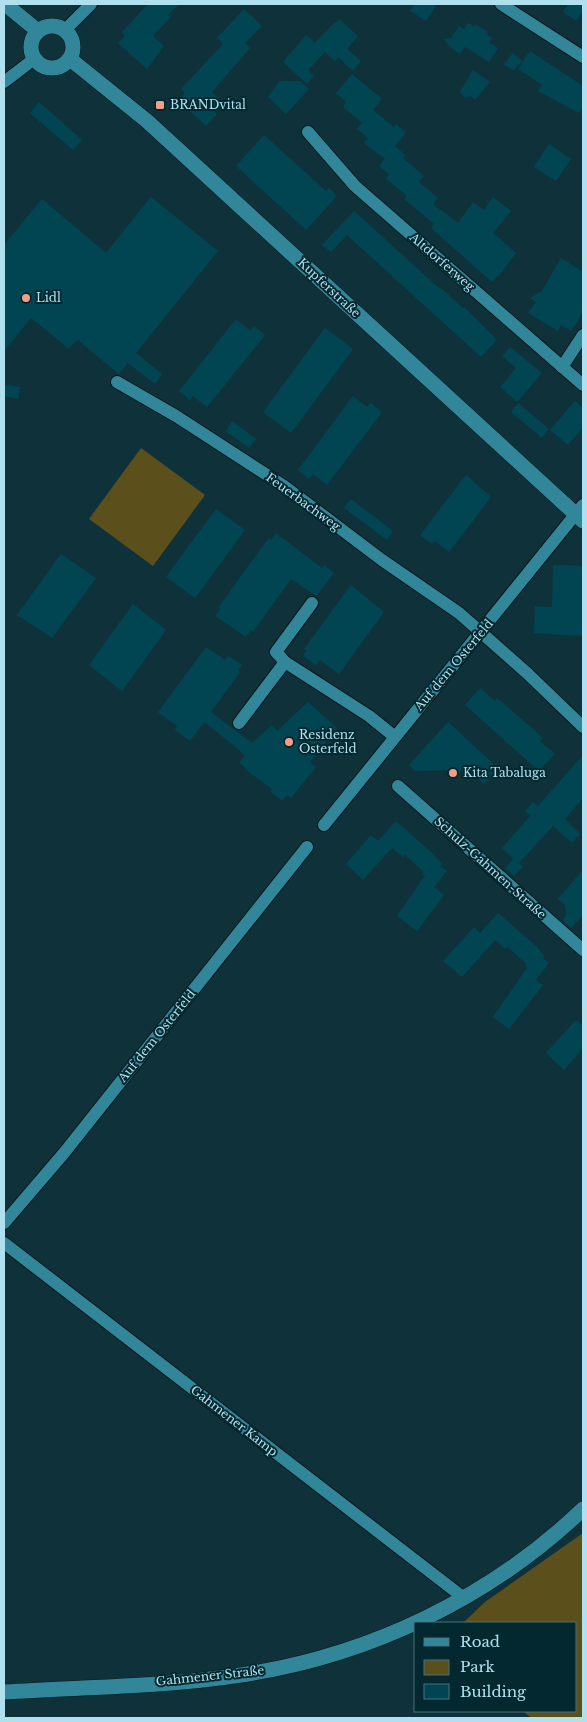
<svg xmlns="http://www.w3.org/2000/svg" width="587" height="1722" font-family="'Libre Baskerville',serif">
	<rect width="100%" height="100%" fill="#0f323a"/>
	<!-- green -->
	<g fill="#5b4f1c">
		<polygon points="141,448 205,495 153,566 89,519"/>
		<polygon points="583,1533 583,1718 531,1718 523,1711 576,1711 576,1623 463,1623 485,1602"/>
	</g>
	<!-- building -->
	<g fill="#014552">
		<polygon points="148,4 179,4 168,15 171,17 153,36 164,46 147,69 118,43 125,36 122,32"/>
		<polygon points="414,4 437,4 426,21 410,11"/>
		<polygon points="568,4 583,4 583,11 576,21 563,12"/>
		<polygon points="244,9 262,26 245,43 250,48 212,92 223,103 215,112 217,114 206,126 178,100 185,93 181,89 223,44 217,38"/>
		<polygon points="340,20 358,36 347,49 361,61 353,71 338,57 335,61 325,52 308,70 314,76 307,84 283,62 306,35 315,43 333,24"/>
		<polygon points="468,23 474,26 475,24 488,32 487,35 492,38 489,43 498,48 489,62 465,47 460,54 450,47 444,39 451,38 459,26 464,29"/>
		<polygon points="530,51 583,86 583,107 579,113 538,91 542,85 518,69"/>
		<polygon points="513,53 522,61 513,71 504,64"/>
		<polygon points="473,70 490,82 475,100 471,96 465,98 460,92"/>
		<polygon points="352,74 382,99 373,110 394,127 396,124 406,132 395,146 405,155 403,158 424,176 419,182 438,198 433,204 458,223 473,202 484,210 493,197 511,211 493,233 516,253 498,277 497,276 492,282 431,228 434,224 404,199 407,196 386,179 389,174 379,166 385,159 364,143 368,138 357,129 362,123 343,107 346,102 336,93"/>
		<polygon points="280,81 300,81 309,89 286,114 268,97"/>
		<polygon points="39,102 82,140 73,150 30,113"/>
		<polygon points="264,135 326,191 329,188 337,196 306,230 236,166"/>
		<polygon points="549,144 571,159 556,181 534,167"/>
		<polygon points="151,197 218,251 136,353 162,374 155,384 128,363 119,374 78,340 68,348 31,318 4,351 4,245 42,199 106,253"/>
		<polygon points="354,211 440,289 441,288 463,308 464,307 497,340 481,357 347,235 331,252 322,245"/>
		<polygon points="561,258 583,272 583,312 571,331 561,325 558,331 528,313 536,302 530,298 542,291"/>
		<polygon points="236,319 250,331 254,326 265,335 207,407 193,396 190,400 179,391"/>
		<polygon points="325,328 353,349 291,433 263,412"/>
		<polygon points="510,347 542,373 517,402 500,387 516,368 502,356"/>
		<polygon points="4,385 20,387 18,399 4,396"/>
		<polygon points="353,396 367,407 371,403 382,412 327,485 313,474 309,479 298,470"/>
		<polygon points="575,401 583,408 583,427 568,445 550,430"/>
		<polygon points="518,403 549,429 542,438 511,412"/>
		<polygon points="232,421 256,439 249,448 226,431"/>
		<polygon points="466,475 491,497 449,552 435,541 432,544 420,535"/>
		<polygon points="351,499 393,531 387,540 344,508"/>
		<polygon points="216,509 245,530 195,598 166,577"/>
		<polygon points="276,533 322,568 324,565 334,573 316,596 291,579 253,632 251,630 246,637 215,616 220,609 218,608 246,569 269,538 271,540"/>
		<polygon points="61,554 96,578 52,638 17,615"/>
		<polygon points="553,565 583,566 583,636 534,633 535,606 552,607"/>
		<polygon points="351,585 384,612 339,674 320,660 316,665 303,656 307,650 304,649"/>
		<polygon points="133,604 166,630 122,691 89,665"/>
		<polygon points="206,647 225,660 228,656 242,665 238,670 240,672 211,712 252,743 272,725 277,731 308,702 337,728 310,762 316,767 291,798 287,795 282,801 270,791 272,789 250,773 239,762 245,756 237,748 204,722 190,741 175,730 177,726 158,712"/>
		<polygon points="480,688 495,701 497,698 510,709 543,738 540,741 555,754 539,771 465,705"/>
		<polygon points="448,722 498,768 484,784 464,767 456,777 449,770 415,771 409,765"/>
		<polygon points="583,755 583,798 565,819 580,834 572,843 553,826 519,863 523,867 514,876 505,868 513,859 502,848 530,816 525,811 533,802 538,806"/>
		<polygon points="396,821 433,854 442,864 440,866 447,871 434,887 444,895 417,931 397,916 425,876 422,874 424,872 405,855 403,857 392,848 363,880 346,864 371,835 378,841"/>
		<polygon points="583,870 583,915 571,928 562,920 566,915 565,905 558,899"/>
		<polygon points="498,913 536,946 544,956 543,958 549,963 536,980 543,985 509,1029 493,1017 527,968 525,966 526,964 508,947 505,949 495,940 462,977 443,961 474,927 480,933"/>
		<polygon points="576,1020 583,1026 583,1048 564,1070 546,1053"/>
	</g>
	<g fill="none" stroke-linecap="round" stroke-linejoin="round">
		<defs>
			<g id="street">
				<polyline points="501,4 583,57"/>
				<polyline points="65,30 91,4"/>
				<polyline points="4,82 34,59"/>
				<polyline points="308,132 355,186 583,385"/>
				<polyline points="562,367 583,335"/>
				<polyline points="117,382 176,416 284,486 382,560 459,613 528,674 583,727"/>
				<polyline points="312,603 276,652 285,662 369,716 395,737"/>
				<polyline points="239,723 285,662"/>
				<polyline points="398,786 583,950"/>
				<polyline points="324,825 583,505"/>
				<polyline points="4,1223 64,1153 307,847"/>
				<polyline points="4,1243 464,1598"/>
			</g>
			<g id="secondary">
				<polyline points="5,4 38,31"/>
				<circle cx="52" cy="47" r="21"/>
				<polyline points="70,59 147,121 583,521"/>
				<path d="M4,1692C82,1687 163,1687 241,1675C369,1656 490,1598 583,1509"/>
			</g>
		</defs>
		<!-- street casing -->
		<use href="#street" stroke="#0a181b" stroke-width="14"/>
		<!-- secondary casing -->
		<use href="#secondary" stroke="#0a181b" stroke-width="16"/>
		<!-- street -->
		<use href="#street" stroke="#328699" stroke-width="12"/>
		<!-- secondary -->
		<use href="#secondary" stroke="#328699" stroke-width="15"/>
	</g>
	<!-- markers -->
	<g fill="#f49e88" stroke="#042830" stroke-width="2">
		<rect x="155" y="100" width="10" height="10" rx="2.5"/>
		<circle cx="26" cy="298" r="5"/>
		<circle cx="289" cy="742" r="5"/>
		<circle cx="453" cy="773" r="5"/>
	</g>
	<g text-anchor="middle" stroke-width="4" stroke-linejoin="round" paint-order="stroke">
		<!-- poi labels -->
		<g font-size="12" fill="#b0e0ed" stroke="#042830" text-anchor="start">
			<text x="170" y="109">BRANDvital</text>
			<text x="36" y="302">Lidl</text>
			<text x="299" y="739">Residenz<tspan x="299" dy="14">Osterfeld</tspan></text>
			<text x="463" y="777">Kita Tabaluga</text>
		</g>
		<!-- street labels -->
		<g font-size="12" fill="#b0e0ed" stroke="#042830">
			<text transform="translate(442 262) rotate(41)" y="4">Altdorferweg</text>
			<text transform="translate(329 288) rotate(43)" y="4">Kupferstraße</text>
			<text transform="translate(303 502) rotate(36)" y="4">Feuerbachweg</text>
			<text transform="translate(454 665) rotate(-50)" y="4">Auf dem Osterfeld</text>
			<text transform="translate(490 868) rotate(42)" y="4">Schulz-Gahmen-Straße</text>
			<text transform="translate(157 1036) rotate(-51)" y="4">Auf dem Osterfeld</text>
			<text transform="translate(234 1421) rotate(38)" y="4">Gahmener Kamp</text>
			<text transform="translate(210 1676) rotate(-6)" y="4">Gahmener Straße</text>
		</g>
	</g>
	<!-- border -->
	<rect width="587" height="1722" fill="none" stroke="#b0e0ed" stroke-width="10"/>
	<!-- legend -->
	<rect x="414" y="1622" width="162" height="90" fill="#042830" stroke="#49727c"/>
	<rect x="424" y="1638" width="25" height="8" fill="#328699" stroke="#49727c"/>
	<text x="460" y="1647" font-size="15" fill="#b0e0ed">Road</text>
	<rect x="424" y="1660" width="25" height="15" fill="#5b4f1c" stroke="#49727c"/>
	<text x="460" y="1672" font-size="15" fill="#b0e0ed">Park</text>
	<rect x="424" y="1684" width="25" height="15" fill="#014552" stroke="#49727c"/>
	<text x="460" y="1697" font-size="15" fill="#b0e0ed">Building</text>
</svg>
